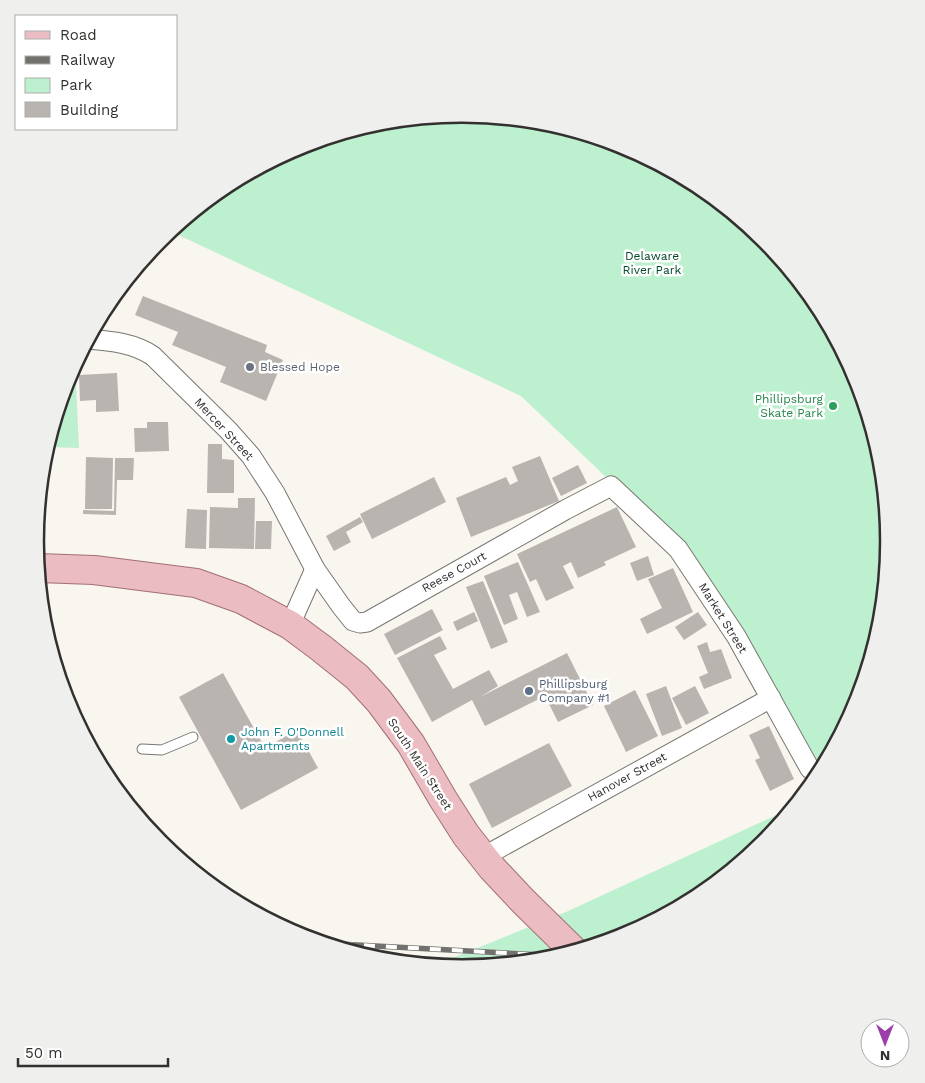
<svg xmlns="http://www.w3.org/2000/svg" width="925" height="1083" font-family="'Work Sans',sans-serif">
	<rect width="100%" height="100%" fill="#f9f5ef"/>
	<!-- green -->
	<g fill="#bcf0cf">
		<polygon points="463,114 546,122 626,147 700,186 765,239 818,304 858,378 882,458 890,542 882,625 857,705 818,779 670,538 521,396 170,231 225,186 299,146 379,122"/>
		<polygon points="75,365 79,448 47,447 68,378"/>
		<polygon points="796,806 765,844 700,897 626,937 546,961 462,969 433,966 566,912"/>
	</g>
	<!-- building -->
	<g fill="#b9b4b0">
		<polygon points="143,296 267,345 265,352 283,360 266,401 220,382 226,367 172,345 178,332 135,315"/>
		<polygon points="117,373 119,411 96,412 96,400 80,401 79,375"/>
		<polygon points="147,422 168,422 169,451 135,452 134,428 147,428"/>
		<polygon points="208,444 222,444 222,459 234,460 234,493 207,493"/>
		<polygon points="540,456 559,501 471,537 456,498 506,477 510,485 518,481 512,467"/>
		<polygon points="86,457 113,458 112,509 85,509"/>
		<polygon points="115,458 134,458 133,480 117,480 116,515 83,514 83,510 114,511"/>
		<polygon points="578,465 587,483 561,496 552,478"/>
		<polygon points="434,477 446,502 372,539 360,514"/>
		<polygon points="238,498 255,498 254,549 209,548 210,507 238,508"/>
		<polygon points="617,507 636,547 604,562 606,565 578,578 571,562 563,566 574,588 546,601 536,579 530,582 517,554"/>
		<polygon points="187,509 207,510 206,549 185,548"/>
		<polygon points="360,517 363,522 346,532 351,542 334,551 326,536"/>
		<polygon points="256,521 272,521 271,549 255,549"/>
		<polygon points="648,556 654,575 637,581 630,563"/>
		<polygon points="518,562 540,612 527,617 517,592 509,595 518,619 504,625 484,576"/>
		<polygon points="673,568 693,612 647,634 640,619 662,608 648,579"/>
		<polygon points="483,581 508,642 491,649 466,587"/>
		<polygon points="432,609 443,630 395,655 384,634"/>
		<polygon points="474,612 478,621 457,631 453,622"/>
		<polygon points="698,612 707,625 684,640 675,627"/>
		<polygon points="440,636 447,649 434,655 453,689 489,670 498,686 480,697 567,653 593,705 558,722 545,696 485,726 472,700 432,722 397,658"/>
		<polygon points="707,642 710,652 721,649 732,678 704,689 699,677 708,673 697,646"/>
		<polygon points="223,673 265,748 297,730 318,768 241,810 179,697"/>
		<polygon points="666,686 682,728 662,736 646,694"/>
		<polygon points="695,686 709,713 686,725 672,698"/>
		<polygon points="635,690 658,736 626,752 604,706"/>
		<polygon points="769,726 794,779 770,791 755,760 760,758 749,735"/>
		<polygon points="549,743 572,786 492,828 469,784"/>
	</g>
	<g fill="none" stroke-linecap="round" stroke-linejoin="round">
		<defs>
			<g id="service">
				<polyline points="142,749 162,750 193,737"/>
				<polyline points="810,769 817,780"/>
			</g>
			<g id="minor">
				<path d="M88,339C111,341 134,343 153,356L228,430L251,456L275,493L315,569L341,606L353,621L360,623L367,622L565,510L611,486L678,549L736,636L810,769"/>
				<polyline points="290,625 315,569"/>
				<polyline points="483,857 771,698"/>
			</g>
			<polyline id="primary" points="38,568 94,570 196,583 241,599 290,625 321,648 357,677 379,701 411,744 443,799 466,835 492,868 523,901 575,952"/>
		</defs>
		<!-- service casing -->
		<use href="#service" stroke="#797671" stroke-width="11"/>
		<!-- minor casing -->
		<use href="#minor" stroke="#797671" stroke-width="21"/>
		<!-- primary casing -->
		<use href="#primary" stroke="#a26f74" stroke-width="30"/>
		<!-- service -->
		<use href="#service" stroke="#fff" stroke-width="9"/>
		<!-- minor -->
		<use href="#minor" stroke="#fff" stroke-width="19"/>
		<!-- primary -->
		<use href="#primary" stroke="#ebbcc2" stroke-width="28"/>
		<defs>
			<polyline id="rail" points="320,943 561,956"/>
		</defs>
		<!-- rail casing -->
		<use href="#rail" stroke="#73716d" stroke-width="5.5"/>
		<!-- rail -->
		<use href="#rail" stroke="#fff" stroke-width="4" stroke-dasharray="11" stroke-linecap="butt"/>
	</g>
	<!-- markers -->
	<circle fill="#6b7280" stroke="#fff" stroke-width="2" cx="250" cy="367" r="5"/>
	<circle fill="#2e9e5b" stroke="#fff" stroke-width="2" cx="833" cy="406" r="5"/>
	<circle fill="#5c6f8a" stroke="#fff" stroke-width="2" cx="529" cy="691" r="5"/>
	<circle fill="#0f9aa8" stroke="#fff" stroke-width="2" cx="231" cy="739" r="5"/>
	<g text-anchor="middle" stroke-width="5" stroke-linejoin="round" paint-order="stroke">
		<!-- park labels -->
		<g font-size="12" fill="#024929" stroke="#fff">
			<text x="652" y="260">Delaware<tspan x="652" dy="14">River Park</tspan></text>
		</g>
		<!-- worship labels -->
		<g font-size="12" fill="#5b616d" stroke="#fff" text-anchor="start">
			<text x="260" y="371">Blessed Hope</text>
		</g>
		<!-- leisure labels -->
		<g font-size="12" fill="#27864d" stroke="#fff" text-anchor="end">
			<text x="823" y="403">Phillipsburg<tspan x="823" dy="14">Skate Park</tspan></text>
		</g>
		<!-- street labels -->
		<g font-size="12" fill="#33312f" stroke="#fff">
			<text transform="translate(224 429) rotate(47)" y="4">Mercer Street</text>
			<text transform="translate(454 572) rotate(-29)" y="4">Reese Court</text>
			<text transform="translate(723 618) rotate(58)" y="4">Market Street</text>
			<text transform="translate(420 764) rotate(57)" y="4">South Main Street</text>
			<text transform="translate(627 777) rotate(-29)" y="4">Hanover Street</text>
		</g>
		<!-- service labels -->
		<g font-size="12" fill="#4e5e75" stroke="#fff" text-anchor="start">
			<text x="539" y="688">Phillipsburg<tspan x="539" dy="14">Company #1</tspan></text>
		</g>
		<!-- culture labels -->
		<g font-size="12" fill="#0d838f" stroke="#fff" text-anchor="start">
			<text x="241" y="736">John F. O'Donnell<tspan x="241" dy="14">Apartments</tspan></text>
		</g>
	</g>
	<!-- crop -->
	<path d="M0 0H925V1083H0ZM44 541a418 418 0 1 1 836 0a418 418 0 1 1-836 0Z" fill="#efefee" fill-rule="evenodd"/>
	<path fill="none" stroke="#33312f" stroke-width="2.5" d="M44 541a418 418 0 1 1 836 0a418 418 0 1 1-836 0Z"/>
	<!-- legend -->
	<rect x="15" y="15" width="162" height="115" fill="#ffffff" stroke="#adadac"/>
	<rect x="25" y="31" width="25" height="8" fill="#ebbcc2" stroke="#adadac"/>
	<text x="60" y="40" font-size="15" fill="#33312f">Road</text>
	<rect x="25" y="56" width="25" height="8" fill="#73716d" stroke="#adadac"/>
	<text x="60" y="65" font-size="15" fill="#33312f">Railway</text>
	<rect x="25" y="78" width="25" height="15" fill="#bcf0cf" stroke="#adadac"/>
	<text x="60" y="90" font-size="15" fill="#33312f">Park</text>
	<rect x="25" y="102" width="25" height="15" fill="#b9b4b0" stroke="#adadac"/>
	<text x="60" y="115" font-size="15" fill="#33312f">Building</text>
	<!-- north arrow -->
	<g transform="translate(885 1043) rotate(180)"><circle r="24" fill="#ffffff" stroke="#adadac"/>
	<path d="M0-4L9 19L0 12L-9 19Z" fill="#9b3ea8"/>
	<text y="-8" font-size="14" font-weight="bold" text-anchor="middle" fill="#33312f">N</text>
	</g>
	<!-- scale -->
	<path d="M18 1058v8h150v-8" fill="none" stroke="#33312f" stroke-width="2.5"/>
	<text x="25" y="1058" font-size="15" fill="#33312f" stroke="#ffffff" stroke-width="4" paint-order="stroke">50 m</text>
</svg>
